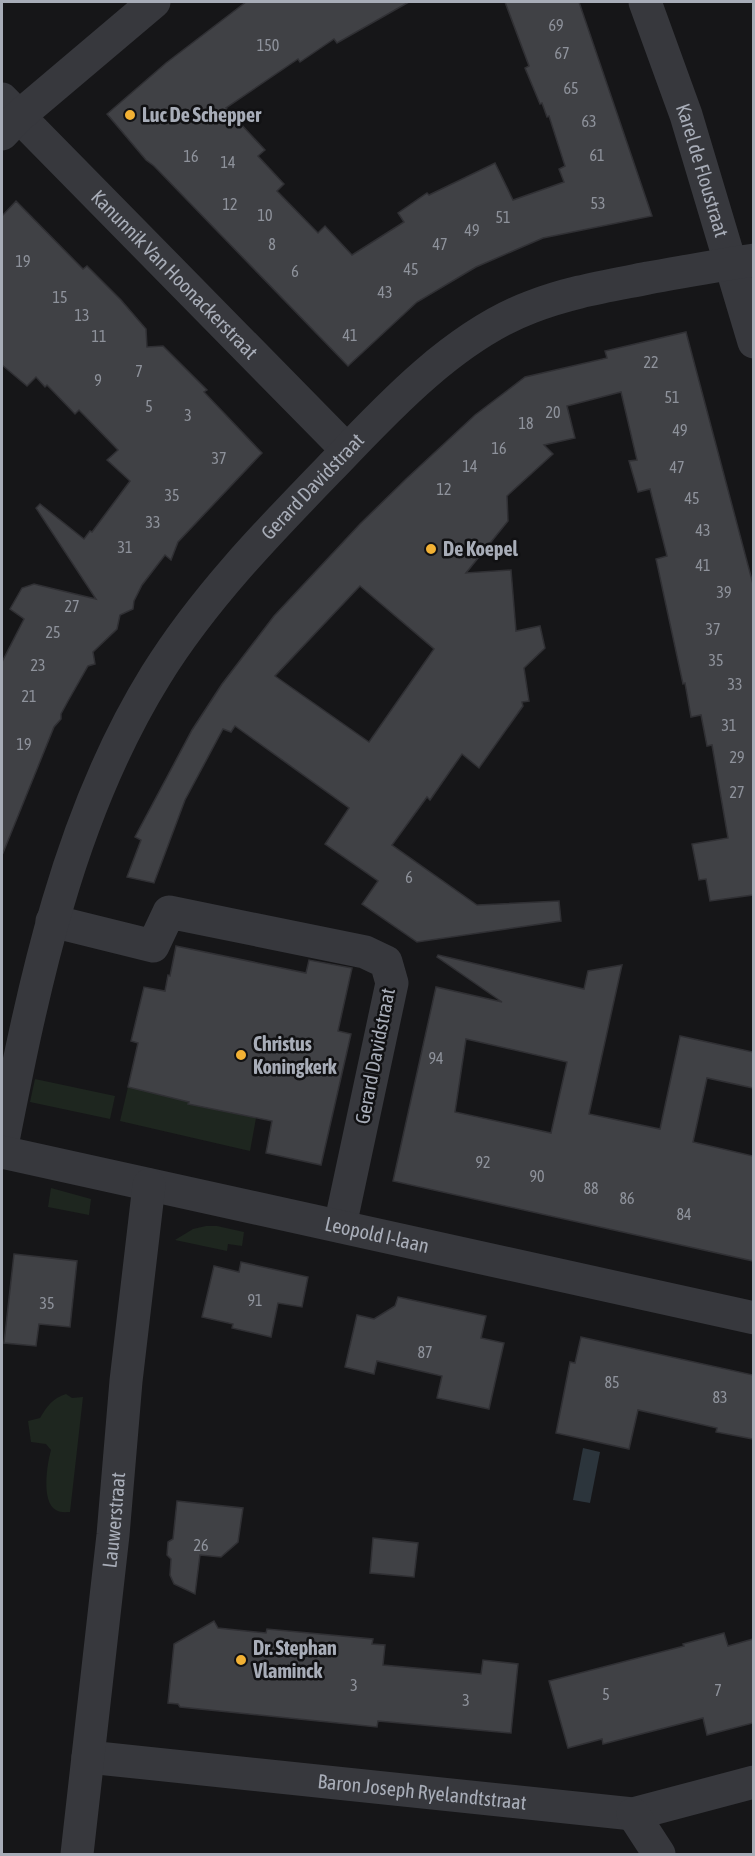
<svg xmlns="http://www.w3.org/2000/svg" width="755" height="1856" font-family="'Asap Condensed',sans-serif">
	<rect width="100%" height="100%" fill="#161618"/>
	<!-- green -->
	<g fill="#1e261f">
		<polygon points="35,1079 115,1096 110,1119 30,1102"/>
		<polygon points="128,1087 189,1100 189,1104 256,1118 250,1151 120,1121"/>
		<polygon points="51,1188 91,1199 89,1215 48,1207"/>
		<polygon points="206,1226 217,1226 244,1232 242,1246 228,1244 227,1251 175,1240 193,1229"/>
		<path d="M66,1394L72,1398L83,1397L70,1512C66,1512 60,1513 56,1510C41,1502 47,1464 51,1450L46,1444L31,1442L28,1421L40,1418C47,1406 53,1398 66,1394Z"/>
	</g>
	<!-- water -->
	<polygon fill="#2c353c" points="583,1448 600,1452 590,1503 573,1500"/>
	<!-- building -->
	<g fill="#404145" stroke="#303034" stroke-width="1.5" fill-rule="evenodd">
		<polygon points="246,2 409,2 337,43 334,39 300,62 298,59 226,108 265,150 258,156 284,184 277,191 318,233 325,226 352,255 404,222 398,213 427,193 429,195 495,163 513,200 564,182 559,169 565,166 549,116 547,117 542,103 540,104 525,68 529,66 505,2 579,2 652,216 543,238 476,267 417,302 348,366 154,166 146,160 107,114 166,63"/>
		<polygon points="16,201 83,269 87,266 121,300 146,329 147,347 163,346 207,390 204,392 262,453 178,542 171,560 165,555 142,585 134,601 133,609 120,615 117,629 93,652 95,664 88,666 68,701 61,714 61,719 54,727 3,853 2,852 2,662 24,619 10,609 22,588 34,584 96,599 36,508 40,504 84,539 90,531 92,532 130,481 107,460 118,450 79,410 75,414 47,385 45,387 36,377 27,386 2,365 2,216"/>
		<path d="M686,332L753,584V895L710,901L706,879L699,880L692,844L728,838L712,745L707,746L701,715L691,717L685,683L683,684L656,559L667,556L650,489L638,492L629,461L637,460L621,392L567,406L575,438L544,445L553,454L507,496L508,521L466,573L511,570L516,631L540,626L545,648L524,668L529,701L522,702L523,706L479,768L462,754L430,800L427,797L392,845L477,905L559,901L561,921L417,942L362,904L378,881L325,844L349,808L235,726L231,732L223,729L185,800L154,883L127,877L141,840L135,837L192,730L222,684L274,616L360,524L406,479L475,415L525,377L607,358L605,351ZM360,586L434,649L369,742L275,676Z"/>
		<polygon points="176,946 306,973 309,960 352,968 338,1031 351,1034 321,1165 266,1153 272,1121 188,1104 189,1102 128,1087 138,1043 131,1041 144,987 165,991 168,975 170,976"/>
		<path d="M438,955L584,989L588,971L622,965L589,1114L660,1129L680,1036L753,1052V1088L707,1078L693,1142L753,1156V1261L393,1181L436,987L502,1002L437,957ZM466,1039L567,1062L551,1133L455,1112Z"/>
		<polygon points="14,1254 77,1261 70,1327 39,1324 36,1346 4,1343"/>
		<polygon points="241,1262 308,1277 302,1307 278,1303 271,1337 232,1328 233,1324 202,1317 214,1266 239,1272"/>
		<polygon points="398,1297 486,1316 481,1338 504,1343 489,1409 437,1398 442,1376 377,1361 374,1374 345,1367 357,1315 374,1319 395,1306"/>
		<polygon points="581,1337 753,1375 753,1439 716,1432 717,1428 638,1410 629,1449 556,1433 570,1362 575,1363"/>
		<polygon points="177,1501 243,1508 238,1542 221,1557 200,1555 195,1594 174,1584 170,1575 171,1559 167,1555 168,1542 173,1539"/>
		<polygon points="373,1538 418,1543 414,1577 370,1573"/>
		<polygon points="214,1621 218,1628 266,1633 267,1629 373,1639 372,1644 385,1645 383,1665 481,1674 483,1660 518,1664 511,1733 378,1721 377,1727 180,1707 178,1704 168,1703 174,1644"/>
		<polygon points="724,1633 728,1646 753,1639 753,1723 707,1735 703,1718 603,1744 602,1739 568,1748 549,1681 684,1646 683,1644"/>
	</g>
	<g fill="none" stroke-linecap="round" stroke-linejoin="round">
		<!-- minor -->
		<g stroke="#37383d" stroke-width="33">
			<path id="s1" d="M645,2L686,115L754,342"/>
			<path id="s2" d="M2,99L347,450"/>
			<polyline points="2,134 18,117 154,2"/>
			<polyline points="52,921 153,946 169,912 365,952 386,962 392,983 340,1226"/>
			<path id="s3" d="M2,1146C34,984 68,817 156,675C205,596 271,529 335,463C389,406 456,335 531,307C569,292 608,286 648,278C683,272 718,265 754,260"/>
			<path id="s4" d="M2,1152L754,1318"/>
			<path id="s5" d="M88,1757L633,1814L754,1782"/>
			<polyline points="633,1814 659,1854"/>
			<path id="s6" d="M77,1854L113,1535L126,1381L149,1185"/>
		</g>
	</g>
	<!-- markers -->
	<g fill="#f2b134" stroke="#111113" stroke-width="2">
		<circle cx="130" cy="115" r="6"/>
		<circle cx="431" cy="549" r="6"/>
		<circle cx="241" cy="1055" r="6"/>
		<circle cx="241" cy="1660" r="6"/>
	</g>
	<g text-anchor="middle" stroke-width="5" stroke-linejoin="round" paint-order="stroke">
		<!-- number labels -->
		<g font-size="16" fill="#8e929b">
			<text x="556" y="31">69</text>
			<text x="268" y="51">150</text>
			<text x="562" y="59">67</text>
			<text x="571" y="94">65</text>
			<text x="589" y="127">63</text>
			<text x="597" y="161">61</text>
			<text x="191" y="162">16</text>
			<text x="228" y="168">14</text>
			<text x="598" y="209">53</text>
			<text x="230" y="210">12</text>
			<text x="265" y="221">10</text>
			<text x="503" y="223">51</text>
			<text x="472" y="236">49</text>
			<text x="272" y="250">8</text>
			<text x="440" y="250">47</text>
			<text x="23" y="267">19</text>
			<text x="411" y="275">45</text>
			<text x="295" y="277">6</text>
			<text x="385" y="298">43</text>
			<text x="60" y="303">15</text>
			<text x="82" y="321">13</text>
			<text x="350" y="341">41</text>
			<text x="99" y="342">11</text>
			<text x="651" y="368">22</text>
			<text x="139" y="377">7</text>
			<text x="98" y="386">9</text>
			<text x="672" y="403">51</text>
			<text x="149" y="412">5</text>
			<text x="553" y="418">20</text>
			<text x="188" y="421">3</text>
			<text x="526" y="429">18</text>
			<text x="680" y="436">49</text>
			<text x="499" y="454">16</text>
			<text x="219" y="464">37</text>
			<text x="470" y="472">14</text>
			<text x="677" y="473">47</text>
			<text x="444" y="495">12</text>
			<text x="172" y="501">35</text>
			<text x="692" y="504">45</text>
			<text x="153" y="528">33</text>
			<text x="703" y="536">43</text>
			<text x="125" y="553">31</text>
			<text x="703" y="571">41</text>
			<text x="724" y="598">39</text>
			<text x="72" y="612">27</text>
			<text x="713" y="635">37</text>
			<text x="53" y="638">25</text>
			<text x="716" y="666">35</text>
			<text x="38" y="671">23</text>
			<text x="735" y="690">33</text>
			<text x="29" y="702">21</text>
			<text x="729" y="731">31</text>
			<text x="24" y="750">19</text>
			<text x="737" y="763">29</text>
			<text x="737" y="798">27</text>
			<text x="409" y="883">6</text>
			<text x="436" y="1064">94</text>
			<text x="483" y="1168">92</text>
			<text x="537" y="1182">90</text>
			<text x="591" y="1194">88</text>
			<text x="627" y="1204">86</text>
			<text x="684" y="1220">84</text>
			<text x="255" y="1306">91</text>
			<text x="47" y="1309">35</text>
			<text x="425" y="1358">87</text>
			<text x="612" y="1388">85</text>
			<text x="720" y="1403">83</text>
			<text x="201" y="1551">26</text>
			<text x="354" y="1691">3</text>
			<text x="718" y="1696">7</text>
			<text x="606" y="1700">5</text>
			<text x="466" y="1706">3</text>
		</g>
		<!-- poi labels -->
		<g font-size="20" font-weight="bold" fill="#a8adb8" stroke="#111113" text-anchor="start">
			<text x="142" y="122">Luc De Schepper</text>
			<text x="443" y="556">De Koepel</text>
			<text x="253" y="1051">Christus<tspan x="253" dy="23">Koningkerk</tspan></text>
			<text x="253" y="1655">Dr. Stephan<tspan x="253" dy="23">Vlaminck</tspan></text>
		</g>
		<!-- street labels -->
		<g font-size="20" fill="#a8adb8" stroke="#111113">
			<text dy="7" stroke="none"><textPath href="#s1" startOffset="178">Karel de Floustraat</textPath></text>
			<text dy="7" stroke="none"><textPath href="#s2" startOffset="246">Kanunnik Van Hoonackerstraat</textPath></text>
			<text dy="7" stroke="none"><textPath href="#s3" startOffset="744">Gerard Davidstraat</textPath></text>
			<text transform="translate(375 1056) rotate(-79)" y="7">Gerard Davidstraat</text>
			<text dy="7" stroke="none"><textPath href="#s4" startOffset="384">Leopold I-laan</textPath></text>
			<text dy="7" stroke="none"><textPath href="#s6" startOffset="336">Lauwerstraat</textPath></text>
			<text dy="7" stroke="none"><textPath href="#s5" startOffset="336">Baron Joseph Ryelandtstraat</textPath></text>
		</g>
	</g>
	<!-- border -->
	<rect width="755" height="1856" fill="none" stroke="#a8adb8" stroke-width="6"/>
</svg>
